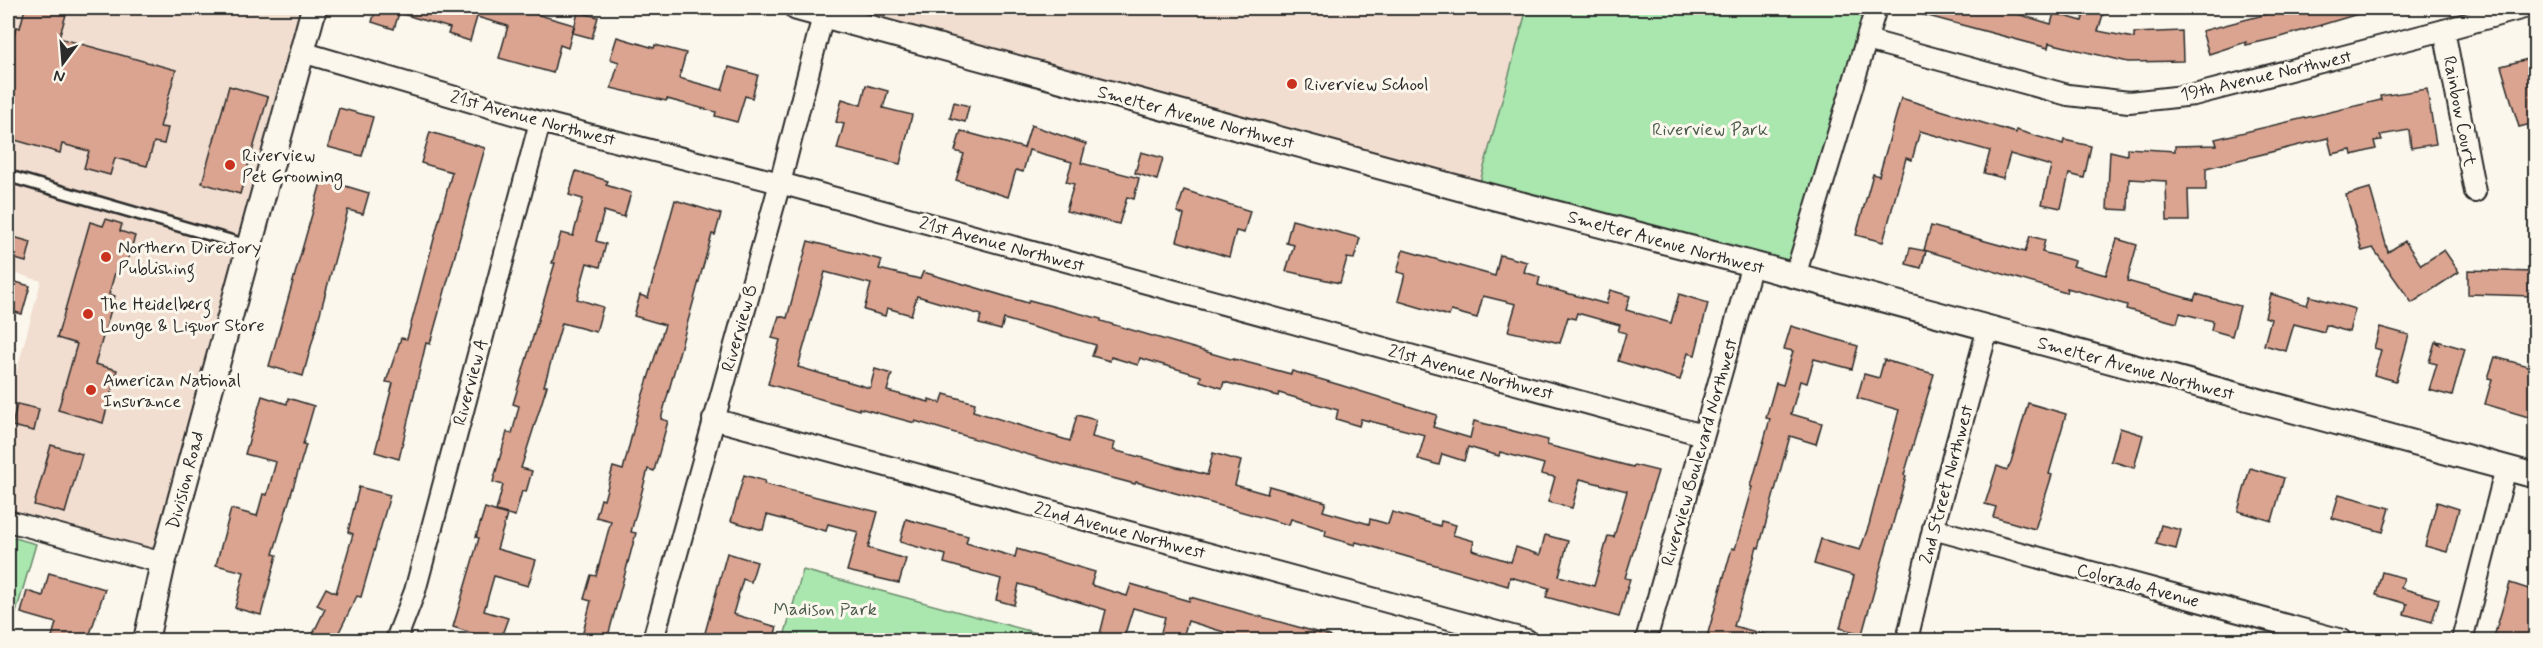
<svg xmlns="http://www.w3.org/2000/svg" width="2543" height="648" font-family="Mynerve,sans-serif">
	<rect width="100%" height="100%" fill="#fbf7ec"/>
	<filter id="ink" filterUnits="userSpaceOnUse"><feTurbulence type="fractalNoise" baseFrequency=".0167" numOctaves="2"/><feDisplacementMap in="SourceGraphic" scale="12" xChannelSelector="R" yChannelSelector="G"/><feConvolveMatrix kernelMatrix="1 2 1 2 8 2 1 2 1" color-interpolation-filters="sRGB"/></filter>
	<g filter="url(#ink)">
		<!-- built -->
		<g fill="#f1ded0">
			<polygon points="8,8 314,8 163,563 8,521 8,403 41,281 8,271"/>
			<polygon points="825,8 1527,8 1477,193"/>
		</g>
		<!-- green -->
		<g fill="#a9e7ae" stroke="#6a896c" stroke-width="1.5">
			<polygon points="1527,8 1873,8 1795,276 1477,193"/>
			<polygon points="8,536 36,544 8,640"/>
			<polygon points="803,570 1063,640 783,640"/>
		</g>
		<!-- building -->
		<g fill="#daa490" stroke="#2b2b2b" stroke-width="1.5" fill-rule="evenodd">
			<polygon points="25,8 68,8 59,38 176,70 160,127 168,128 164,144 154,142 147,166 115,158 110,175 84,168 89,151 62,144 60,153 8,138 8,60 16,27 20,28"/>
			<polygon points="376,8 531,8 529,12 574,25 568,48 560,45 553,73 499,58 508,26 477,17 470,41 448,34 450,28 399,13 394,29 372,22"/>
			<polygon points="1914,8 1997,8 2051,24 2054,13 2082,21 2086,8 2105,8 2098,31 2134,38 2134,33 2182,31 2183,61 2128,62 2049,43 2048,48 1913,12"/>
			<polygon points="2274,8 2367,8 2368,11 2281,37 2246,45 2246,42 2209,54 2202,31 2275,12"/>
			<polygon points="578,12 598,17 592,38 573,33"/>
			<polygon points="617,37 654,48 655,45 686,53 679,78 722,90 729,67 758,75 752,98 745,96 737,122 715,116 716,112 667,99 666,101 611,88 619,62 610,59"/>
			<polygon points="2532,58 2535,71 2535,123 2519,127 2501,66"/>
			<polygon points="866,85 888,91 883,108 912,115 900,164 837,149 844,124 836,122 842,99 861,105"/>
			<polygon points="229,86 268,97 240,194 202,183"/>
			<polygon points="2427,89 2436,144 2411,148 2409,130 2380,135 2382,140 2374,141 2376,149 2352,155 2351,150 2332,154 2328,138 2206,168 2206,190 2188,190 2189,221 2167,221 2166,181 2129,179 2128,210 2107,209 2110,151 2127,155 2127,148 2175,151 2175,146 2217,145 2215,139 2381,100 2380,96"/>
			<polygon points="1901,98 2016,133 2016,130 2063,144 2064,140 2091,146 2084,178 2069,174 2061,208 2042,204 2051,166 2010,154 2003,178 1984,173 1990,151 1920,131 1912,160 1906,158 1883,242 1856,235 1873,174 1879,176"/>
			<polygon points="954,102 969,106 965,122 950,118"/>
			<polygon points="339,108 373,117 362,156 328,147"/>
			<polygon points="1031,125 1086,144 1081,163 1139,178 1134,199 1127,197 1119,224 1066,211 1074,184 1066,182 1072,162 1029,150 1023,172 1016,170 1008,197 956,180 964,154 955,151 961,131 1024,148"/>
			<polygon points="430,132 485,148 430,344 426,343 399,459 375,452 393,383 386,382 401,338 407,339 452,172 421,163"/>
			<polygon points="1141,152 1163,158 1157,180 1135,173"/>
			<polygon points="576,171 608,181 606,185 631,193 624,217 604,211 596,241 606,244 600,267 587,263 577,299 603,307 596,332 562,323 544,386 547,386 521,468 532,471 526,492 522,491 515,516 496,511 503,485 493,482 507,432 512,434 519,406 513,404 555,263 552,263 561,233 573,236 583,199 569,195"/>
			<polygon points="322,179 369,193 363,214 348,210 303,376 269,366"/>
			<polygon points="2370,188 2388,252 2405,241 2421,265 2444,250 2459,272 2412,303 2373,248 2362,251 2346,195"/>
			<polygon points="1184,190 1250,211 1244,233 1236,231 1229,257 1177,241 1184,215 1177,212"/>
			<polygon points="675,200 721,214 715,235 712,234 661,419 668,421 654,471 648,469 631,532 636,533 607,640 581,640 591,601 584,599 591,575 596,576 611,521 596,517 601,499 604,500 613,467 623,470 639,407 665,325 634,316 640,295 648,298"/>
			<polygon points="106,219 122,224 120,231 135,236 126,265 118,262 109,294 115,296 95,364 117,370 103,423 58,410 77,344 57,338 90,222 103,226"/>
			<polygon points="1292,220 1360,238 1354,259 1347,258 1340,283 1286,271 1294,245 1286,243"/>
			<polygon points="1931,226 2025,252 2030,236 2045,240 2042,252 2075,261 2073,266 2106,275 2117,239 2137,245 2127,281 2194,300 2196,294 2240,306 2232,336 2211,330 2213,321 2180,313 2177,323 2126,309 2127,305 2067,288 2066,293 1924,250"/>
			<polygon points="10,236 31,242 26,262 8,257"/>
			<path d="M808,241L882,260L879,269L920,279L923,272L1028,303L1029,300L1101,319V321L1234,360V359L1291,374L1292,371L1340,385L1437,415L1433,427L1470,438L1474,421L1548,440L1547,445L1633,467L1634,465L1658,471L1625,578L1630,579L1619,617L1546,597L1549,588L1510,577L1508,586L1356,542L1355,545L1325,536L1326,530L1291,519L1289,525L1136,482L1135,484L1063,465L915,421V423L859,408V410L768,384L780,340L772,338L779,316L787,318ZM825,272L871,284L864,310L885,316L887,308L911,315L917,296L981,315L979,324L1001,330L1004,319L1096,345L1092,356L1110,361L1111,357L1138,365L1140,358L1201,376L1200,381L1222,388L1224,382L1278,396L1279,393L1338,410L1336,419L1359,426L1361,419L1425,435L1418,459L1439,465L1442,454L1464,461L1468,447L1499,456L1500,452L1544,464L1541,474L1555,477L1548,502L1572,508L1580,479L1627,491L1614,537L1608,536L1594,586L1559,576L1568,541L1545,535L1540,555L1516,547L1511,562L1472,550L1474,541L1453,535L1456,525L1441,521L1440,526L1392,512L1388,524L1370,519L1369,524L1323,511L1326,502L1269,486L1267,494L1235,485L1241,461L1213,453L1207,475L1113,450L1115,443L1092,437L1096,420L1077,415L1070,441L973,411L975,403L944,394L941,403L929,399V402L887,391L892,374L875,369L870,388L798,367Z"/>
			<polygon points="1910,248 1926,251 1921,268 1906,264"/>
			<polygon points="1403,250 1495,276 1500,255 1527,262 1524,272 1540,277 1538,285 1606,304 1610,290 1630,296 1626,310 1671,323 1679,294 1708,303 1695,355 1688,353 1680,380 1618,361 1626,333 1618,331 1620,325 1577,313 1575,319 1568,317 1560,343 1508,331 1516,304 1483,296 1477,318 1451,311 1449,316 1398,301 1405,274 1397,272"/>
			<polygon points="2468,270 2533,272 2532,296 2468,294"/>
			<polygon points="12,281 30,286 22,314 8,310 8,296"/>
			<polygon points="2271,294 2307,305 2310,296 2355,309 2349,332 2326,325 2324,332 2294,324 2286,351 2264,345 2271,319 2265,317"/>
			<polygon points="1791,326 1858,346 1852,369 1814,359 1807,383 1800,381 1791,414 1822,423 1816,444 1790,436 1759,548 1757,547 1734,626 1771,636 1770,640 1706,640 1732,548 1735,549 1753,487 1751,486 1770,419 1766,418 1776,383 1783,385 1793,351 1784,349"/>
			<polygon points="2380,327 2409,335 2396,381 2374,375 2381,350 2374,348"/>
			<polygon points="2437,341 2465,349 2452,396 2429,390 2437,364 2429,362 2435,342 2439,344"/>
			<polygon points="2495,357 2535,368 2535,419 2485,404 2492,379 2488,378"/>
			<polygon points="1884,360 1934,374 1904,475 1906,476 1862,634 1840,628 1854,576 1814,564 1821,539 1860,550 1869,525 1899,410 1857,398 1864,374 1879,378"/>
			<polygon points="262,396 287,404 288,398 314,406 303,444 306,445 273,554 277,555 261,615 235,608 244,572 216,565 231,509 257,516 263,494 267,495 276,462 245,454"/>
			<polygon points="2028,403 2066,414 2049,474 2052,475 2035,529 1993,517 1996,507 1985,504 1997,466 2007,470 2011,462"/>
			<polygon points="17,404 39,409 34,431 12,426"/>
			<polygon points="2120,428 2143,435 2134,468 2111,461"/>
			<polygon points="51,445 82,454 65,513 34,505"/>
			<polygon points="2250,468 2284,478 2272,521 2238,511"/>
			<polygon points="744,475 765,481 764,484 878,512 868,548 906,559 899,583 847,571 858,532 828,524 826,531 767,515 763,530 731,521"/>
			<polygon points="359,487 390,495 361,597 357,596 335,640 310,640 325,609 317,605 326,588 336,593 353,534 348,532"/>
			<polygon points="2339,494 2390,508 2383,532 2332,518"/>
			<polygon points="2437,502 2459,509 2447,552 2425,546"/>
			<polygon points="485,508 507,515 497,549 536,560 528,586 494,576 484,611 508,618 500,640 473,640 475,634 453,627 479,538 476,537"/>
			<polygon points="906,519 968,536 966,543 1015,557 1017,549 1095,572 1091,585 1127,596 1131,584 1189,601 1190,597 1330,636 1332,640 1239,640 1240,637 1188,621 1182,640 1159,640 1165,617 1133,608 1123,640 1100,634 1106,610 1019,584 1014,605 996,600 1001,579 944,563 946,555 900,542"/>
			<polygon points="2161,525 2181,530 2176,549 2156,544"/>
			<polygon points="727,553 757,562 751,582 743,579 733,614 777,627 773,640 703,640"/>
			<polygon points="2382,572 2404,578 2401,588 2439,599 2432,622 2404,614 2407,604 2376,595"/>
			<polygon points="49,573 105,589 88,640 51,640 56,623 21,613 27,591 43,596"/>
			<polygon points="2510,583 2535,591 2535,640 2493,640"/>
		</g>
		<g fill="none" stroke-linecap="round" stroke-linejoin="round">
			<defs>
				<polyline id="service" points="8,176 249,246"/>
				<g id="minor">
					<polyline points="2444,30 2475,192"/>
					<polyline points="1867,40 2068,95 2129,102 2194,95 2444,30 2524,8"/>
					<polyline points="302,52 540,122 780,183 1703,435"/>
					<polyline points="1795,276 1876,8"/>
					<polyline points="713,419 1527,640"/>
					<polyline points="8,521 163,563"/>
					<polyline points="1933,529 2342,640"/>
					<polyline points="396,640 415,591 540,122"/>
					<polyline points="653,640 780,183 825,8"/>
					<polyline points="1646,640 1752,264"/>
					<polyline points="1907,640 1933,529 1988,328"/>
					<polyline points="2462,640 2506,468"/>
				</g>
				<g id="tertiary">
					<polyline points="797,8 1477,193 1752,264 2536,476"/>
					<polyline points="146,640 163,563 314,8"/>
				</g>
			</defs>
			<!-- service casing -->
			<use href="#service" stroke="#2b2b2b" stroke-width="15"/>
			<!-- minor casing -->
			<use href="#minor" stroke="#2b2b2b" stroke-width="24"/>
			<!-- tertiary casing -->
			<use href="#tertiary" stroke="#2b2b2b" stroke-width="28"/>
			<!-- service -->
			<use href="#service" stroke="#fbf7ec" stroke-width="10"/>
			<!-- minor -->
			<use href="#minor" stroke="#fbf7ec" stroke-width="20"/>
			<!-- tertiary -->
			<use href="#tertiary" stroke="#fbf7ec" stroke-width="24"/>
		</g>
	</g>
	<!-- markers -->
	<g fill="#c8321e" stroke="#fbf7ec" stroke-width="2">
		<circle cx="1292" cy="84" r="6"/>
		<circle cx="230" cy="165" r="6"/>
		<circle cx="106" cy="257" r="6"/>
		<circle cx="88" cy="314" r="6"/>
		<circle cx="91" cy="390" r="6"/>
	</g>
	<g text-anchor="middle" stroke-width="6" stroke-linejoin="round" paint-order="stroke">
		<!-- street labels -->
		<g font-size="18" fill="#2b2b2b" stroke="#fbf7ec">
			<text transform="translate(2266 75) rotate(-13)" y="6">19th Avenue Northwest</text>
			<text transform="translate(2460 111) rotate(79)" y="6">Rainbow Court</text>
			<text transform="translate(1196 117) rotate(15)" y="6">Smelter Avenue Northwest</text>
			<text transform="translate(533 118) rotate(15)" y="6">21st Avenue Northwest</text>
			<text transform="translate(1666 242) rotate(15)" y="6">Smelter Avenue Northwest</text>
			<text transform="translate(1002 244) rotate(15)" y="6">21st Avenue Northwest</text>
			<text transform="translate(739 328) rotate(-74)" y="6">Riverview B</text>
			<text transform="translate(2136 368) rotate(15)" y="6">Smelter Avenue Northwest</text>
			<text transform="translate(1471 372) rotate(15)" y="6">21st Avenue Northwest</text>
			<text transform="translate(470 382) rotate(-75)" y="6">Riverview A</text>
			<text transform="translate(1699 452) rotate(-74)" y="6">Riverview Boulevard Northwest</text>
			<text transform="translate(185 480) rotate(-75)" y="6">Division Road</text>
			<text transform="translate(1946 484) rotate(-75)" y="6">2nd Street Northwest</text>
			<text transform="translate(1120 530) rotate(15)" y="6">22nd Avenue Northwest</text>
			<text transform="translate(2138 585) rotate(15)" y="6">Colorado Avenue</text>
		</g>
		<!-- poi labels -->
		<g font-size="18" fill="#2b2b2b" stroke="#fbf7ec" text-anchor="start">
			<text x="1304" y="90">Riverview School</text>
			<text x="242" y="161">Riverview<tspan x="242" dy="21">Pet Grooming</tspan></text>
			<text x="118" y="253">Northern Directory<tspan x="118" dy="21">Publishing</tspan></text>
			<text x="100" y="310">The Heidelberg<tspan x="100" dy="21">Lounge &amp; Liquor Store</tspan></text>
			<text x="103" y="386">American National<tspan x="103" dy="21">Insurance</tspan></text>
		</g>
		<!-- park labels -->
		<g font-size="18" fill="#4a5a4c" stroke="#fbf7ec">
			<text x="1710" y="135">Riverview Park</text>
			<text x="825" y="615">Madison Park</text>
		</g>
	</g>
	<!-- margin -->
	<rect width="2543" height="648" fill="none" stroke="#fbf7ec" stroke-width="30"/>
	<rect x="15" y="15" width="2513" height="618" fill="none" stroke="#2b2b2b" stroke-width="2" filter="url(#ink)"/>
	<!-- north arrow -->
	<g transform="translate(63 63) rotate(196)" stroke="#fbf7ec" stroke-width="4.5" paint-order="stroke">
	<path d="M0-4.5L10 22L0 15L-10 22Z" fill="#2b2b2b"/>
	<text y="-9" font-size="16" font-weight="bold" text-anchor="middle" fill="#2b2b2b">N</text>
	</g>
</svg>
